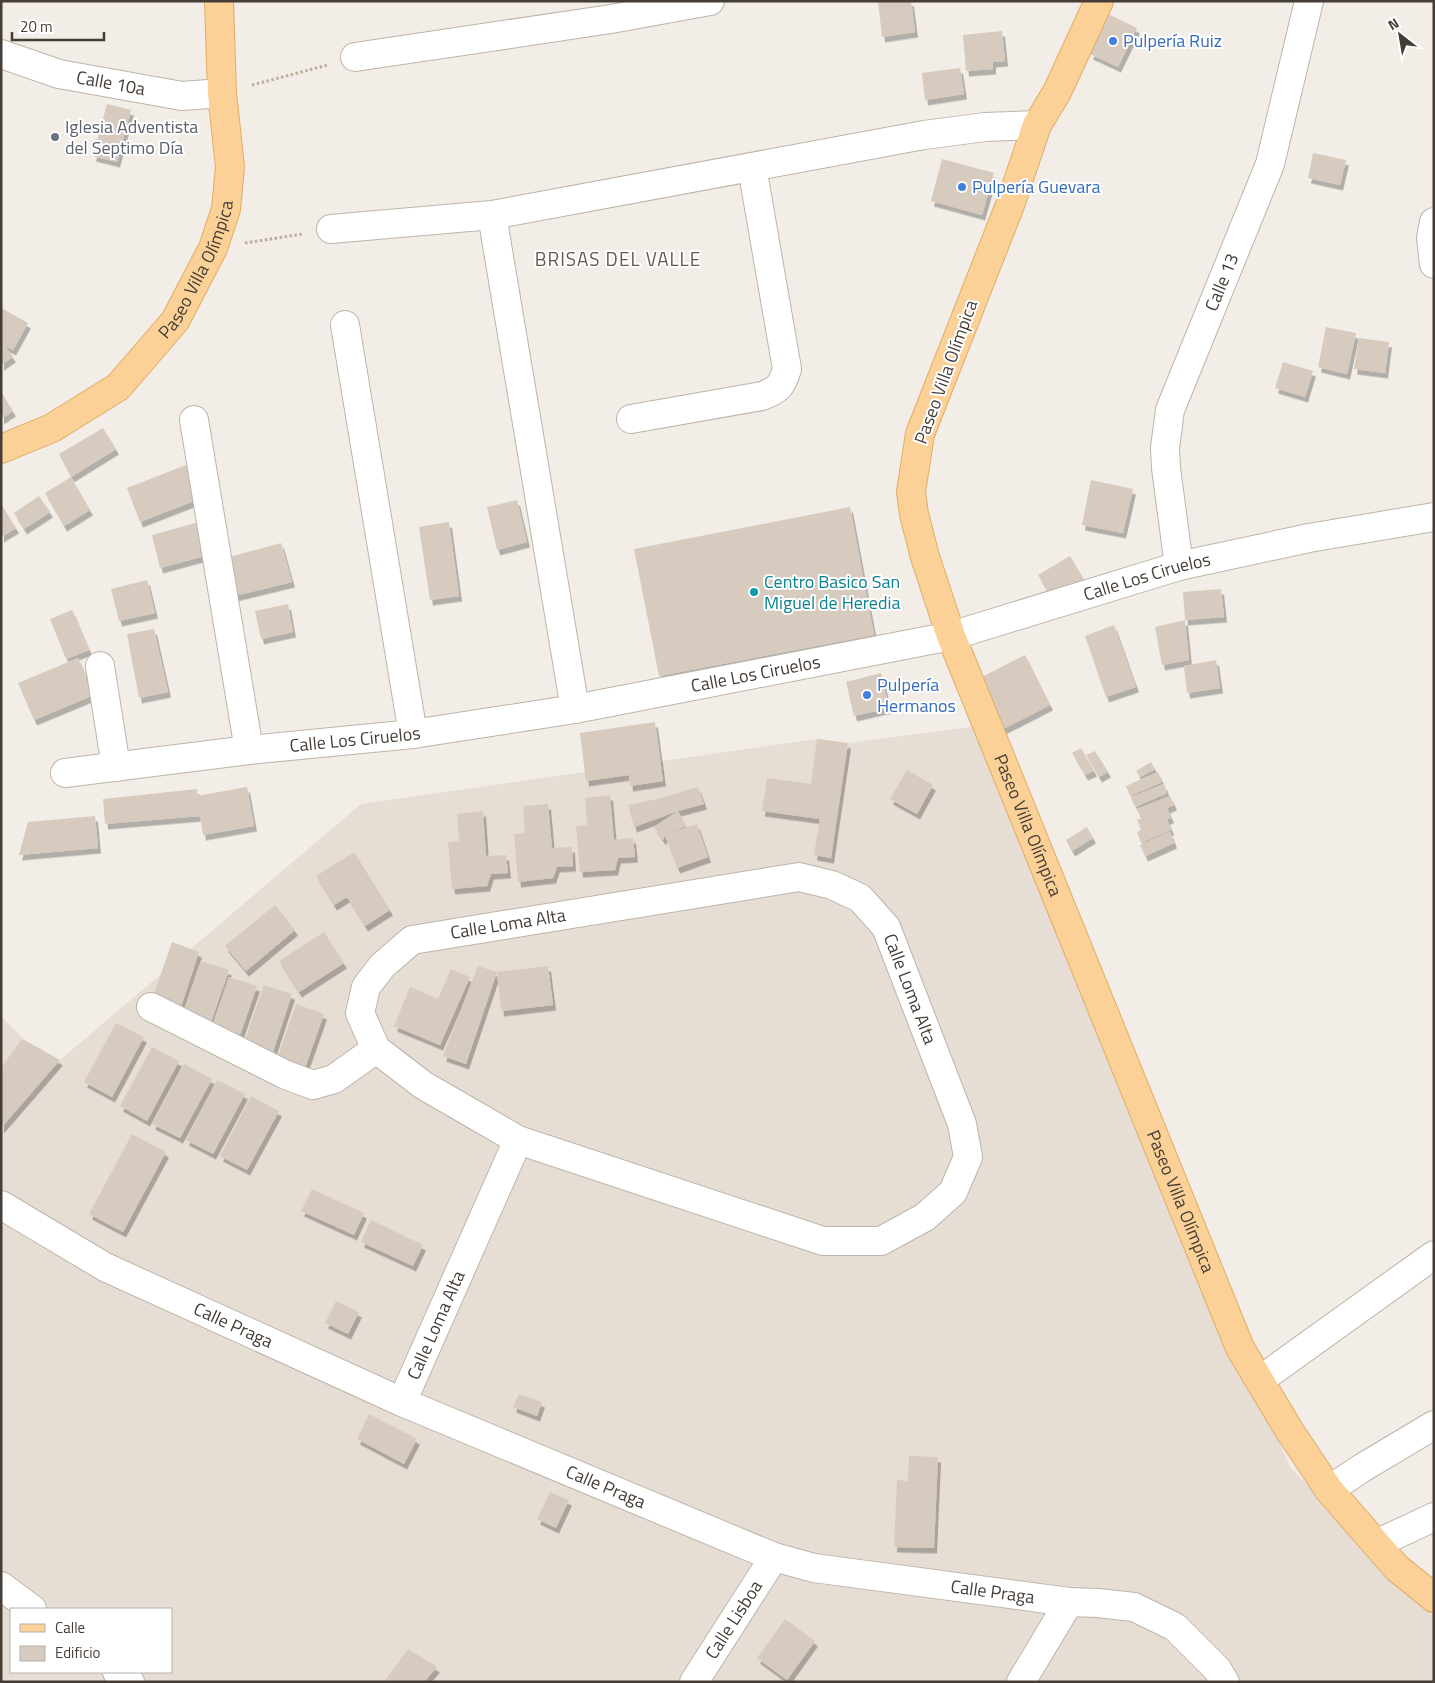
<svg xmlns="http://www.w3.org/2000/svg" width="1435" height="1683" font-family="'Titillium Web',sans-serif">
	<defs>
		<filter id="shadow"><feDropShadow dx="3" dy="5.5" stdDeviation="0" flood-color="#0004"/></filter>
	</defs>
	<rect width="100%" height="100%" fill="#f2ede6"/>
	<!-- residential -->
	<path fill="#e6ded4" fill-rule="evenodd" d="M986,725L1069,958L1290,1467L1434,1617V1682H1V1016L23,1039L60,1060L361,804L817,739L848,743ZM11,1609H171V1672H11Z"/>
	<!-- building -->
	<g fill="#d7cabf" filter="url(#shadow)">
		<polygon points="878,1 911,1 915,32 882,37"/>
		<polygon points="1108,14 1137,28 1118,67 1090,54"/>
		<polygon points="1002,31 1005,61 993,62 993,69 966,71 963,35"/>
		<polygon points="960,68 964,94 925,100 922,73"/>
		<polygon points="107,104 131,110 117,162 93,156"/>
		<polygon points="1313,153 1346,160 1340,185 1308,178"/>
		<polygon points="942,159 994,173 982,215 931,201"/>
		<polygon points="1,308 28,323 13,350 5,346 13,357 1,365"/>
		<polygon points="1326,327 1356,333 1347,374 1318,367"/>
		<polygon points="1359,338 1389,342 1385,373 1354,369"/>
		<polygon points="1283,362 1313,371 1305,397 1275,388"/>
		<polygon points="1,392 13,411 1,419"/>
		<polygon points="103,428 116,449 71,477 59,454"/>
		<polygon points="186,465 199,499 140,522 127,488"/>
		<polygon points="71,477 90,510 64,526 45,493"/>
		<polygon points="1091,480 1133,489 1123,533 1082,525"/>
		<polygon points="39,496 50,512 24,529 14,513"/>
		<polygon points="517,500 527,542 497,550 487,507"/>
		<polygon points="1,504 16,528 1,537"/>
		<polygon points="850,507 874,635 659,676 634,549"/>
		<polygon points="199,522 208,555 160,568 152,535"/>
		<polygon points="449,522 459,596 430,600 419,527"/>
		<polygon points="281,543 292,582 230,597 226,558"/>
		<polygon points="1070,556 1086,583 1053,602 1038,575"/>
		<polygon points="147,580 155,613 119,621 111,589"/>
		<polygon points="1221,589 1224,617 1185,620 1183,592"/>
		<polygon points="288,604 293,632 261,639 255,611"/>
		<polygon points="72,610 89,650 66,659 50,619"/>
		<polygon points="1185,620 1189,660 1162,665 1155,627"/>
		<polygon points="1114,625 1136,687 1106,697 1085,636"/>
		<polygon points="154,629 168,692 139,698 127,634"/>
		<polygon points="1025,655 1050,705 1001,730 976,680"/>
		<polygon points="78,658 94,695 34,720 18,683"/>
		<polygon points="1216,660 1220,688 1187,693 1184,666"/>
		<polygon points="881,673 889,708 854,716 846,682"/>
		<polygon points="655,722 663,781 630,786 629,775 586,781 580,733"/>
		<polygon points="817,739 848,743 831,858 814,855 820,819 762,811 767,778 811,784"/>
		<polygon points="1081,748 1094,771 1085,775 1072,753"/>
		<polygon points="1095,751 1108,772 1099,777 1086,755"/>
		<polygon points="1151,762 1155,769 1140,777 1136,771"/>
		<polygon points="907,770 933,785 917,814 890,799"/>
		<polygon points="1158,772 1162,782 1130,796 1126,786"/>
		<polygon points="1164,784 1167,793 1135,807 1131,797"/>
		<polygon points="247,787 254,826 203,835 200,816 105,824 103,799 197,789 197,796"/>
		<polygon points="698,787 704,804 678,811 686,826 669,833 697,824 708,857 677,868 665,835 663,840 654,827 678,811 634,827 628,805 657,799"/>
		<polygon points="610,795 614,840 633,838 635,857 618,858 615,870 580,872 576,826 587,825 585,798"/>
		<polygon points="1170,796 1174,805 1167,808 1171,818 1167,819 1171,830 1141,843 1137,832 1141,830 1137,819 1141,819 1137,809"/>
		<polygon points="548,804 552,848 572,847 573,866 557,867 553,878 518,882 514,834 525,833 523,806"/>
		<polygon points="483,811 486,856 506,855 508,873 491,874 487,886 452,889 448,842 459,841 457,814"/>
		<polygon points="95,816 98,848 19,855 28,822"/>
		<polygon points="1087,827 1093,838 1072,851 1066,840"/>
		<polygon points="1170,832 1174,843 1145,856 1140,845"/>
		<polygon points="354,852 390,910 365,926 347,897 334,905 316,876"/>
		<polygon points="275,905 295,930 246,971 225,946"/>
		<polygon points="324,932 344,963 299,992 279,961"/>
		<polygon points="172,942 199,952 180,1010 152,1000"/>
		<polygon points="201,961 229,970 209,1028 181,1018"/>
		<polygon points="478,966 497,972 466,1064 443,1056"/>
		<polygon points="548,966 553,1005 501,1011 497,972"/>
		<polygon points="451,969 470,977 440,1045 394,1026 410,987 438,999"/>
		<polygon points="229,977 257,986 237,1044 209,1035"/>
		<polygon points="264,985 292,994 273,1052 244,1043"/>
		<polygon points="296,1004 324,1014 304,1071 276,1062"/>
		<polygon points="116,1023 144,1037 112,1097 84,1082"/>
		<polygon points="22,1039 60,1060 1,1128 1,1068"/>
		<polygon points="152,1047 179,1061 147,1121 120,1106"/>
		<polygon points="184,1064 212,1079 180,1138 152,1124"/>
		<polygon points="217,1080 245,1094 213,1154 186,1140"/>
		<polygon points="251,1096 279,1111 247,1170 220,1156"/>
		<polygon points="132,1134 166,1152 123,1232 89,1214"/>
		<polygon points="312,1189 364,1213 354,1235 301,1211"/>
		<polygon points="371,1220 423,1245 413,1266 361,1242"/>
		<polygon points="336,1301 359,1312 348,1334 325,1323"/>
		<polygon points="519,1394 542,1402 537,1416 513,1407"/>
		<polygon points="369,1414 417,1439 404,1464 357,1439"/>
		<polygon points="909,1456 938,1457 934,1548 894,1547 897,1480 908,1481"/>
		<polygon points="550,1492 569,1500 556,1528 537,1519"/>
		<polygon points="785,1619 815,1641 787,1680 757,1658"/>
		<polygon points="408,1649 437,1667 424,1682 384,1682"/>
	</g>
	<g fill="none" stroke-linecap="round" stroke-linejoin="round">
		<defs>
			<g id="minor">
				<path id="s1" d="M1,54L59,74L182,96L222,93"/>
				<polyline points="355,57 611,19 710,1"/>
				<polyline points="492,215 575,709"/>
				<polyline points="1434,222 1431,238 1434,264"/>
				<polyline points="331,229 492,215 924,135 985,127 1037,125"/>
				<polyline points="345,325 413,734"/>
				<path d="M631,419L762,396C778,390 782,386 787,369L752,167"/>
				<polyline points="194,420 249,750"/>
				<path id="s2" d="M1179,566L1166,468L1165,448L1170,410L1270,164L1309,1"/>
				<polyline points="100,666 116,767"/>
				<path id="s3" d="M65,773L249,750L413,734L575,709L951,636L1179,566L1309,538L1434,517"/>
				<polygon points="799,877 832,885 860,898 886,927 962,1124 968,1157 953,1192 925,1217 881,1241 823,1241 518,1140 423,1085 376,1049 360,1013 366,987 382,966 412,940"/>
				<polyline points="151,1007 286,1075 313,1085 334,1079 376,1049"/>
				<path id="s4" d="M1,1205L105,1267L402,1402L774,1557L814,1568L1069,1602L1098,1603L1134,1607L1175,1627L1217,1669L1225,1682"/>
				<polyline points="1260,1380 1434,1255"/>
				<path id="s5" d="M402,1402L518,1140"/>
				<polyline points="1329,1490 1362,1468 1434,1425"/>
				<polyline points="1376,1544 1434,1517"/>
				<polyline points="1,1586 32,1609"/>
				<polyline points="117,1672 130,1682"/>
				<path id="s6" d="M694,1682L774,1557"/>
				<polyline points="1021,1682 1069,1602"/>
			</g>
			<g id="major">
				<path id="s7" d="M1099,1L1057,92L1037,125L1010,205L920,434L911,492L914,514L925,557L951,636L1240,1348L1289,1430L1329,1490L1397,1568L1434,1598"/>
				<path id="s8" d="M1,449L52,428L118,387L175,321L213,248L226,209L230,167L222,93L219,1"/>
			</g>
		</defs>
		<!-- minor casing -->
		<use href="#minor" stroke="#beb4a9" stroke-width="30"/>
		<!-- major casing -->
		<use href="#major" stroke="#e0ac67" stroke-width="30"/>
		<!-- path -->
		<g stroke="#bfad9b" stroke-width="3" stroke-dasharray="2.5 2.5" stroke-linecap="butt">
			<polyline points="252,85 328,65"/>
			<polyline points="245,243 303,234"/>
		</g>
		<!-- minor -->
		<use href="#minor" stroke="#fff" stroke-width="28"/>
		<!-- major -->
		<use href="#major" stroke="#fbd197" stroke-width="28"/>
	</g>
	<!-- markers -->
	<g fill="#3f7fe0" stroke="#fff" stroke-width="2">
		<circle cx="1113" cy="41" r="5"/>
		<circle cx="962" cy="187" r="5"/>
		<circle cx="867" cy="695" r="5"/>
	</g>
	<circle fill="#6b7280" stroke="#fff" stroke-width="2" cx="55" cy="137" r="5"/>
	<circle fill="#0f9aa8" stroke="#fff" stroke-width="2" cx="754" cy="592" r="5"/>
	<g text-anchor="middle" stroke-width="4" stroke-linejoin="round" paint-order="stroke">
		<!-- shop labels -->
		<g font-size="18" fill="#366cbe" stroke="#fff" text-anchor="start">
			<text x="1123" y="47">Pulpería Ruiz</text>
			<text x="972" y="193">Pulpería Guevara</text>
			<text x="877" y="691">Pulpería<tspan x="877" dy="21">Hermanos</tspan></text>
		</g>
		<!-- street labels -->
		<g font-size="18" fill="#453d36" stroke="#fff">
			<text dy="6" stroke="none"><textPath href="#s1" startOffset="114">Calle 10a</textPath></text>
			<text dy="6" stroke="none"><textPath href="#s8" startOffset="276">Paseo Villa Olímpica</textPath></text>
			<text dy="6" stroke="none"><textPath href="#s2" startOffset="295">Calle 13</textPath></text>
			<text transform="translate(946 372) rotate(-70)" y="6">Paseo Villa Olímpica</text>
			<text dy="6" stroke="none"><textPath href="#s3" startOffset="1102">Calle Los Ciruelos</textPath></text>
			<text dy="6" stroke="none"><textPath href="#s3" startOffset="698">Calle Los Ciruelos</textPath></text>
			<text dy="6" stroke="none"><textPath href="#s3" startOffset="292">Calle Los Ciruelos</textPath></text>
			<text dy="6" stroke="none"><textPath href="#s7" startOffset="882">Paseo Villa Olímpica</textPath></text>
			<text transform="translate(508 924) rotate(-9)" y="6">Calle Loma Alta</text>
			<text transform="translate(910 989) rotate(69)" y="6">Calle Loma Alta</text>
			<text dy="6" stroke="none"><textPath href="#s7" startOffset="1288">Paseo Villa Olímpica</textPath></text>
			<text dy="6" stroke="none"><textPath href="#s4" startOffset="262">Calle Praga</textPath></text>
			<text dy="6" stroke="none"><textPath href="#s5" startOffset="84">Calle Loma Alta</textPath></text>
			<text dy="6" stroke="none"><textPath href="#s4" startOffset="668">Calle Praga</textPath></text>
			<text dy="6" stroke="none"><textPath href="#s4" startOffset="1072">Calle Praga</textPath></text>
			<text dy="6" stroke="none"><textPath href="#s6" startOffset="74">Calle Lisboa</textPath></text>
		</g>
		<!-- worship labels -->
		<g font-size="18" fill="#5b616d" stroke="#fff" text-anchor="start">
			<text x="65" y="133">Iglesia Adventista<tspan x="65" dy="21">del Septimo Día</tspan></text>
		</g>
		<!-- culture labels -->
		<g font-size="18" fill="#0d838f" stroke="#fff" text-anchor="start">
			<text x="764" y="588">Centro Basico San<tspan x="764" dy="21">Miguel de Heredia</tspan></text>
		</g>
		<!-- neighbourhood labels -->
		<g font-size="19" letter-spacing="1" fill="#67594d" stroke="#fff">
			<text x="618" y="266">BRISAS DEL VALLE</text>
		</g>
	</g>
	<!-- border -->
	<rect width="1435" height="1683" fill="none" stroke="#453d36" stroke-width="5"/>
	<!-- legend -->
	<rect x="10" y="1608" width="162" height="65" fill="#ffffff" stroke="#b5b1af"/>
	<rect x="20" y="1624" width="25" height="8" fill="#fbd197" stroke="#b5b1af"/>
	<text x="55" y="1633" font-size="15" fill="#453d36">Calle</text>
	<rect x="20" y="1646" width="25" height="15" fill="#d7cabf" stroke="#b5b1af"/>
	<text x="55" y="1658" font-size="15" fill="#453d36">Edificio</text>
	<!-- north arrow -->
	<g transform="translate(1400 35) rotate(329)" stroke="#ffffff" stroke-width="4" paint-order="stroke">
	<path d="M0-4L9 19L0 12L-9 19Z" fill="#453d36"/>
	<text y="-8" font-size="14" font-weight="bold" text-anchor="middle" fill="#453d36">N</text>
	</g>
	<!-- scale -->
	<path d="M12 32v8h92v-8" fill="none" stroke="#453d36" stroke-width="2.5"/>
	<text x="20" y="32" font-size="15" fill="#453d36" stroke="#ffffff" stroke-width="4" paint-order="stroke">20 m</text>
</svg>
